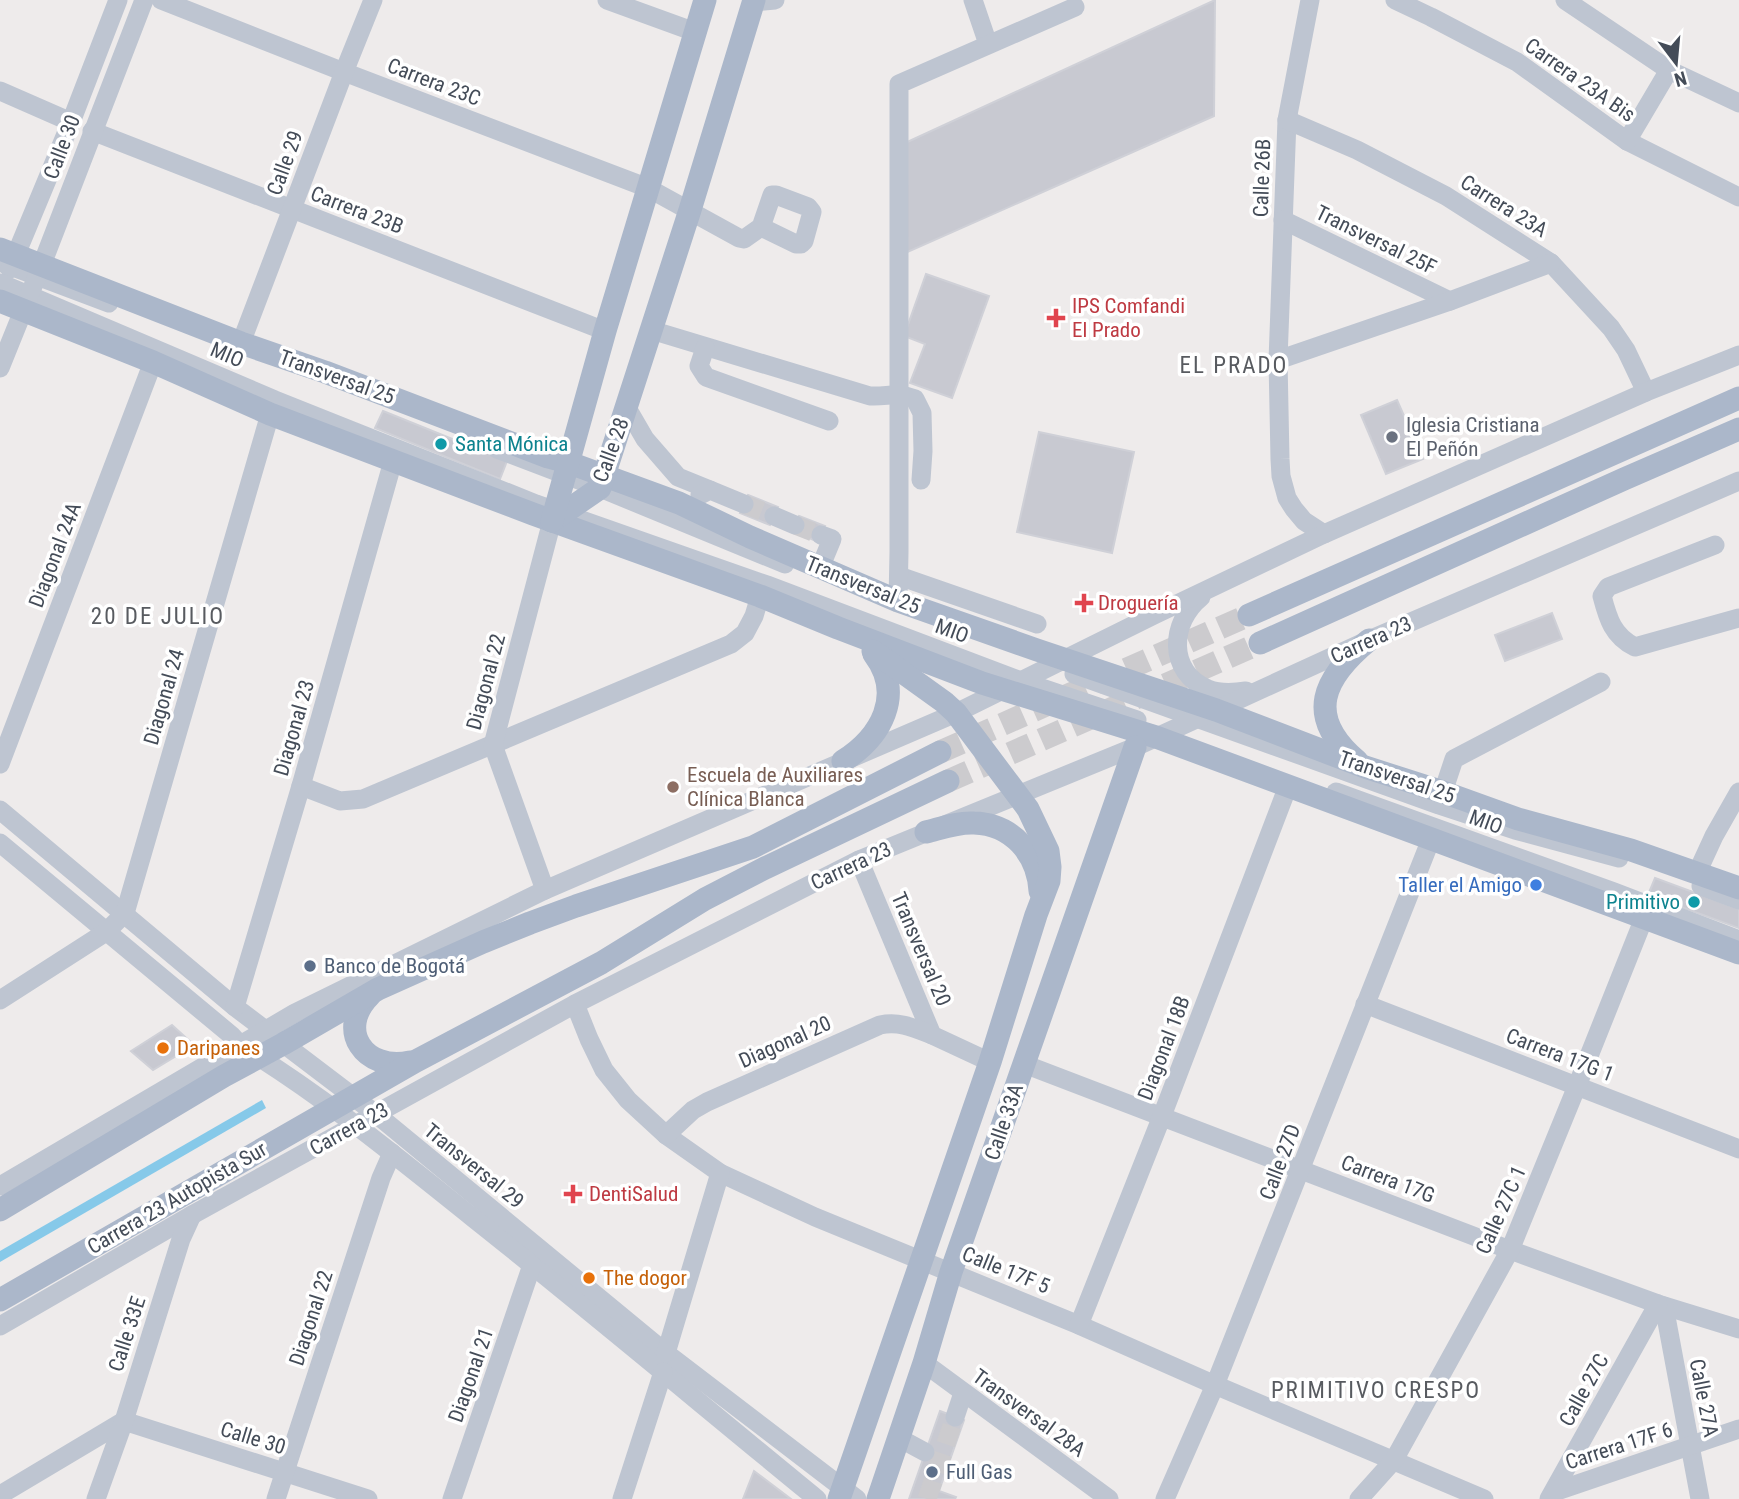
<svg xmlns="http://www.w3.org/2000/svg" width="1739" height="1499" font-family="'Roboto Condensed',sans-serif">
	<rect width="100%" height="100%" fill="#eeebeb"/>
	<!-- water -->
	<polygon fill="#86c9e9" points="262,1100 266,1108 0,1262 0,1251"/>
	<!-- building -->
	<g fill="#c8c9d1" stroke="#cfd0d7" stroke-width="2">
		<polygon points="1215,0 1214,116 903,254 903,144"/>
		<polygon points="926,274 989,296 952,398 910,383 925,344 904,336"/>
		<polygon points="1397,400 1423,459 1386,474 1361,415"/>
		<polygon points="383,411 507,461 500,479 375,428"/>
		<polygon points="1039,432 1134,452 1112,553 1017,532"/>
		<polygon points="748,495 778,507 770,525 740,513"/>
		<polygon points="799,516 825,526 818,542 793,531"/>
		<polygon points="1552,613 1562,639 1505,661 1495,635"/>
		<polygon points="1655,878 1739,909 1739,928 1648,895"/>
		<polygon points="172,1025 194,1045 153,1070 131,1051"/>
		<polygon points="940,1411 964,1420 939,1491 956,1497 955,1499 909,1499"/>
		<polygon points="754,1471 791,1499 743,1499"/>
	</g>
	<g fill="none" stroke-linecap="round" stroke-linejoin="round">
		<!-- minor-tunnel -->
		<g stroke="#cccbce" stroke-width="19" stroke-dasharray="19 10" stroke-linecap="butt">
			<polyline points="744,504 774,516"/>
			<polyline points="795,525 821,535"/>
			<polyline points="927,1499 955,1417"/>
		</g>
		<!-- major-tunnel -->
		<g stroke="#cccbce" stroke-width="23" stroke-dasharray="23 11" stroke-linecap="butt">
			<polyline points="940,752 1249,615"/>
			<polyline points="948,781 1260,643"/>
		</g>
		<!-- minor -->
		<g stroke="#bec5d1" stroke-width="19">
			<polyline points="161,0 344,72 648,188 739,238 744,239 761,227 796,244 801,244 804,241 812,212 808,207 776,195 772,195 761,227"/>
			<polyline points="607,0 695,32"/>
			<polyline points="973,0 988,44"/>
			<polyline points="1310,0 1287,120 1278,360 1280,459 1281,476 1287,498 1294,509 1304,521 1324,534"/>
			<polyline points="1395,0 1431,17 1517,62 1627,141 1739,197"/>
			<polyline points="1565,0 1669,70 1739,103"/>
			<polyline points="754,2 775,0"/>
			<polyline points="0,91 71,122"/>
			<polyline points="1287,120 1357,150 1446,196 1551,263 1611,328 1626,350 1646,392"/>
			<polyline points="92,131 605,331"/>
			<polyline points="1627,141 1669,70"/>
			<polyline points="1283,220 1450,301"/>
			<polyline points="0,262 109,303"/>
			<polyline points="10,269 71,122 118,0"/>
			<polyline points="0,283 275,400 536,504 767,585 1021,681 1137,720"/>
			<path d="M651,330L870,396C890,397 894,391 915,399L922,413L923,451L921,480"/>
			<polyline points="241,343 344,72 373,0"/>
			<polyline points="705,348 699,366 706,377 829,421"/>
			<polyline points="1278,360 1450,301 1551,263"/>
			<polyline points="0,368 46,254 144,0"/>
			<polyline points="627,408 645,439 678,477 710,490"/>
			<polyline points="497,449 600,488 785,564"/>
			<polyline points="700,495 710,490 744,504"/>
			<polyline points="774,516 795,525"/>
			<path d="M1715,545L1608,587L1602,596C1608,619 1613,636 1635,647L1739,618"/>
			<polyline points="820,568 832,539 821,535"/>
			<polyline points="899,576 1037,624"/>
			<path d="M1201,597C1170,622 1167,672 1208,689C1220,694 1233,693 1246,691"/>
			<polyline points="898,601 899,552 899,84 1075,7"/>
			<polyline points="1074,674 1439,805 1515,830 1619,858"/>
			<polyline points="0,764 153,362"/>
			<polyline points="301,786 340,801 363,799 731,644 745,633 754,616 760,596"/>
			<polyline points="1336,792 1614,892 1739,940"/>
			<polyline points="1443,792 1454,759 1601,682"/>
			<polyline points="0,810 235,1007 376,1114 666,1353 857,1499"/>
			<path d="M0,843L231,1035L241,1046C323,1096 397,1157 472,1217C588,1309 702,1405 817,1499"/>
			<polyline points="859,860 932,1035 990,1062"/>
			<polyline points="1697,873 1714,836 1739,792"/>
			<polyline points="1701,886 1739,900"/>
			<polyline points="545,890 493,745 552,521"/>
			<polyline points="0,1000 106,932 125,913 270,414"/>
			<polyline points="575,1004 589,1039 604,1070 628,1100 666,1135 720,1173 815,1217 1079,1325 1215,1385 1484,1499"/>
			<polyline points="1365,1004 1739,1149"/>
			<polyline points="235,1007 301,786 393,461"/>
			<polyline points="1024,1064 1510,1250 1658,1304 1739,1329"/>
			<path d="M666,1135L693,1110L707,1102L880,1025C900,1021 914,1028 932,1035"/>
			<polyline points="0,1186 295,1013 545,890 956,713 1154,615 1324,534 1646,392 1739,355"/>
			<polyline points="1664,1306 1700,1499"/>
			<polyline points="1079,1325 1162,1116 1288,786"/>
			<polyline points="0,1326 192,1215 575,1004 859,860 1135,747 1369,640 1739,481"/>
			<polyline points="666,1353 720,1173"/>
			<polyline points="924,1363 1109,1499"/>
			<polyline points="955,1417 963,1393"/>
			<polyline points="899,1438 925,1452"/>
			<polyline points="1554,1492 1739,1429"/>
			<polyline points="0,1495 124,1421 368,1499"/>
			<polyline points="96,1499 124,1421 181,1239 192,1215"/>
			<polyline points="276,1499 381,1178 392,1153"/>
			<polyline points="452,1499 532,1265"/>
			<polyline points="622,1499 663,1372"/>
			<polyline points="1165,1499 1215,1385 1431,839"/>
			<polyline points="1359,1499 1394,1460 1510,1250 1577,1086 1644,918"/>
			<polyline points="1549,1499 1658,1304"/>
		</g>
		<!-- major -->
		<g stroke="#abb7ca" stroke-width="23">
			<polyline points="0,249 241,343 325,372 548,457 567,462 679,503 750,537 898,601 1037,650 1216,710 1365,767 1443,792 1518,819 1631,850 1739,888"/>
			<polyline points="0,301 153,362 270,414 533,514 760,596 838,628 982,683 1156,737 1739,953"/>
			<polyline points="552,521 600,488 690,210 754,0"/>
			<polyline points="552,521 605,331 705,0"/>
			<polyline points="1249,615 1739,398"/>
			<polyline points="1260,643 1624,479 1739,429"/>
			<path d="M843,761C881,737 905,695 874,654"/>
			<path d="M1357,761C1304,716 1323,678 1369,640"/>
			<path d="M926,832C942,828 958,822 974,823C1012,824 1038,854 1040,891"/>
			<path d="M370,995C335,1030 365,1072 410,1062"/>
			<polyline points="0,1210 224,1076 283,1044 378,989 483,942 530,923 576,906 753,847 940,752"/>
			<polyline points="0,1300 416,1061 601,963 705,899 765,868 948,781"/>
			<polyline points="839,1499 990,1062 1036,915 1049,881 1050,867 1048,851 1028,809 956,713 944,702 873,651"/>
			<polyline points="878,1499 924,1363 951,1272 1135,747"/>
		</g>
	</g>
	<!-- markers -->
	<g fill="#e0444e" stroke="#fff" stroke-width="2.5">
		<path d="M1052.5 307.5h7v7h7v7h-7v7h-7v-7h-7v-7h7z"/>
		<path d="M1080.5 592.5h7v7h7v7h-7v7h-7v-7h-7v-7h7z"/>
		<path d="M569.5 1183.5h7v7h7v7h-7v7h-7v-7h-7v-7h7z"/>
	</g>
	<circle fill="#6b7280" stroke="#fff" stroke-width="2.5" cx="1392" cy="437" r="7"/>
	<g fill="#0f9aa8" stroke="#fff" stroke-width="2.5">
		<circle cx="441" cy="444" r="7"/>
		<circle cx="1694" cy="902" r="7"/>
	</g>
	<circle fill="#8d6e63" stroke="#fff" stroke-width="2.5" cx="673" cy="787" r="7"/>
	<circle fill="#3f7fe0" stroke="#fff" stroke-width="2.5" cx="1536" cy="885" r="7"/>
	<g fill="#5c6f8a" stroke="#fff" stroke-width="2.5">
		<circle cx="310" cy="966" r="7"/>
		<circle cx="932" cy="1472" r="7"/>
	</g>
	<g fill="#e8710a" stroke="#fff" stroke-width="2.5">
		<circle cx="163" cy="1048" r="7"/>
		<circle cx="589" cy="1278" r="7"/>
	</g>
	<g text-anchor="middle" stroke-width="7" stroke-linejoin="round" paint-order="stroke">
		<!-- street labels -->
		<g font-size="21" fill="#444c58" stroke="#fff">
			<text transform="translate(1580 80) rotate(35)" y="7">Carrera 23A Bis</text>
			<text transform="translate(434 82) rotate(21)" y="7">Carrera 23C</text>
			<text transform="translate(62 147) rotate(-69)" y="7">Calle 30</text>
			<text transform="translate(285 163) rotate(-70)" y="7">Calle 29</text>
			<text transform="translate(1262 178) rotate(-88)" y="7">Calle 26B</text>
			<text transform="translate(1504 206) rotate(32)" y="7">Carrera 23A</text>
			<text transform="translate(357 210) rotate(21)" y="7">Carrera 23B</text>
			<text transform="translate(1376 240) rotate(26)" y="7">Transversal 25F</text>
			<text transform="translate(227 355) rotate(23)" y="7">MIO</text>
			<text transform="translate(337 377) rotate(20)" y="7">Transversal 25</text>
			<text transform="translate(611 450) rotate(-70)" y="7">Calle 28</text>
			<text transform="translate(55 555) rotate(-69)" y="7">Diagonal 24A</text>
			<text transform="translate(863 585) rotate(22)" y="7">Transversal 25</text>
			<text transform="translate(952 631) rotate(20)" y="7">MIO</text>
			<text transform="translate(1371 640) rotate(-24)" y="7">Carrera 23</text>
			<text transform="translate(486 682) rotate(-75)" y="7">Diagonal 22</text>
			<text transform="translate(164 697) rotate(-74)" y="7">Diagonal 24</text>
			<text transform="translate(294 728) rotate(-74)" y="7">Diagonal 23</text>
			<text transform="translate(1397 777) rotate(19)" y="7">Transversal 25</text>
			<text transform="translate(1486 822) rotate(20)" y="7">MIO</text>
			<text transform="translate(851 866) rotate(-25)" y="7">Carrera 23</text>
			<text transform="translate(921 949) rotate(67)" y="7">Transversal 20</text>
			<text transform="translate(785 1042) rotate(-24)" y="7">Diagonal 20</text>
			<text transform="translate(1164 1048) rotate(-69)" y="7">Diagonal 18B</text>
			<text transform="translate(1560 1055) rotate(21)" y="7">Carrera 17G 1</text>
			<text transform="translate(1004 1122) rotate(-71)" y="7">Calle 33A</text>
			<text transform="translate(349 1129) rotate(-29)" y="7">Carrera 23</text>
			<text transform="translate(1280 1162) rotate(-69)" y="7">Calle 27D</text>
			<text transform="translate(474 1166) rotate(39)" y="7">Transversal 29</text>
			<text transform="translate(1388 1179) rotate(21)" y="7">Carrera 17G</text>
			<text transform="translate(177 1198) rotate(-30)" y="7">Carrera 23 Autopista Sur</text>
			<text transform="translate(1501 1210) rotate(-66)" y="7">Calle 27C 1</text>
			<text transform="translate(1006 1270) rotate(22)" y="7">Calle 17F 5</text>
			<text transform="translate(311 1318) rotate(-72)" y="7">Diagonal 22</text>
			<text transform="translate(127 1334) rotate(-72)" y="7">Calle 33E</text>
			<text transform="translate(471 1375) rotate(-71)" y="7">Diagonal 21</text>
			<text transform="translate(1584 1390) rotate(-61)" y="7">Calle 27C</text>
			<text transform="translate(1704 1398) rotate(79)" y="7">Calle 27A</text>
			<text transform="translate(1029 1413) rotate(36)" y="7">Transversal 28A</text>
			<text transform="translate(253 1438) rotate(17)" y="7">Calle 30</text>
			<text transform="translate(1619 1446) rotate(-18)" y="7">Carrera 17F 6</text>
		</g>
		<!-- health labels -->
		<g font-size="21" fill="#be3a42" stroke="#fff" text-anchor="start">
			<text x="1072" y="313">IPS Comfandi<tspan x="1072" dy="24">El Prado</tspan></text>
			<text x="1098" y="610">Droguería</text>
			<text x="589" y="1201">DentiSalud</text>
		</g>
		<!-- worship labels -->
		<g font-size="21" fill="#5b616d" stroke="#fff" text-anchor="start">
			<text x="1406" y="432">Iglesia Cristiana<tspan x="1406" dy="24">El Peñón</tspan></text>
		</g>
		<!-- culture labels -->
		<g font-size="21" fill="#0d838f" stroke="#fff" text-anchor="start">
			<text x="455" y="451">Santa Mónica</text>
			<text x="1680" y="909" text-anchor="end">Primitivo</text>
		</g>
		<!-- education labels -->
		<g font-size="21" fill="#785e54" stroke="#fff" text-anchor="start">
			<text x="687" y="782">Escuela de Auxiliares<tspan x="687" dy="24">Clínica Blanca</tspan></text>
		</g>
		<!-- shop labels -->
		<g font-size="21" fill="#366cbe" stroke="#fff" text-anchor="end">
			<text x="1522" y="892">Taller el Amigo</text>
		</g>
		<!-- service labels -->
		<g font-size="21" fill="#4e5e75" stroke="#fff" text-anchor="start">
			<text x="324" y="973">Banco de Bogotá</text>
			<text x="946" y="1479">Full Gas</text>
		</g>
		<!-- food labels -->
		<g font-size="21" fill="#c56008" stroke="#fff" text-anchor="start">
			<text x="177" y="1055">Daripanes</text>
			<text x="603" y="1285">The dogor</text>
		</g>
		<!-- neighbourhood labels -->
		<g font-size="23" letter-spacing="2" fill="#585b60" stroke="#fff">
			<text x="1234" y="373">EL PRADO</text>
			<text x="158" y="624">20 DE JULIO</text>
			<text x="1376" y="1398">PRIMITIVO CRESPO</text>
		</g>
	</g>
	<!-- north arrow -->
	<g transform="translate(1676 63) rotate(164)" stroke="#ffffff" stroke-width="5" paint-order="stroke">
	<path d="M0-5L12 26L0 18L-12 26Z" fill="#444c58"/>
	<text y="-10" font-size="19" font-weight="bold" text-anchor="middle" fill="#444c58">N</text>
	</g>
</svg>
